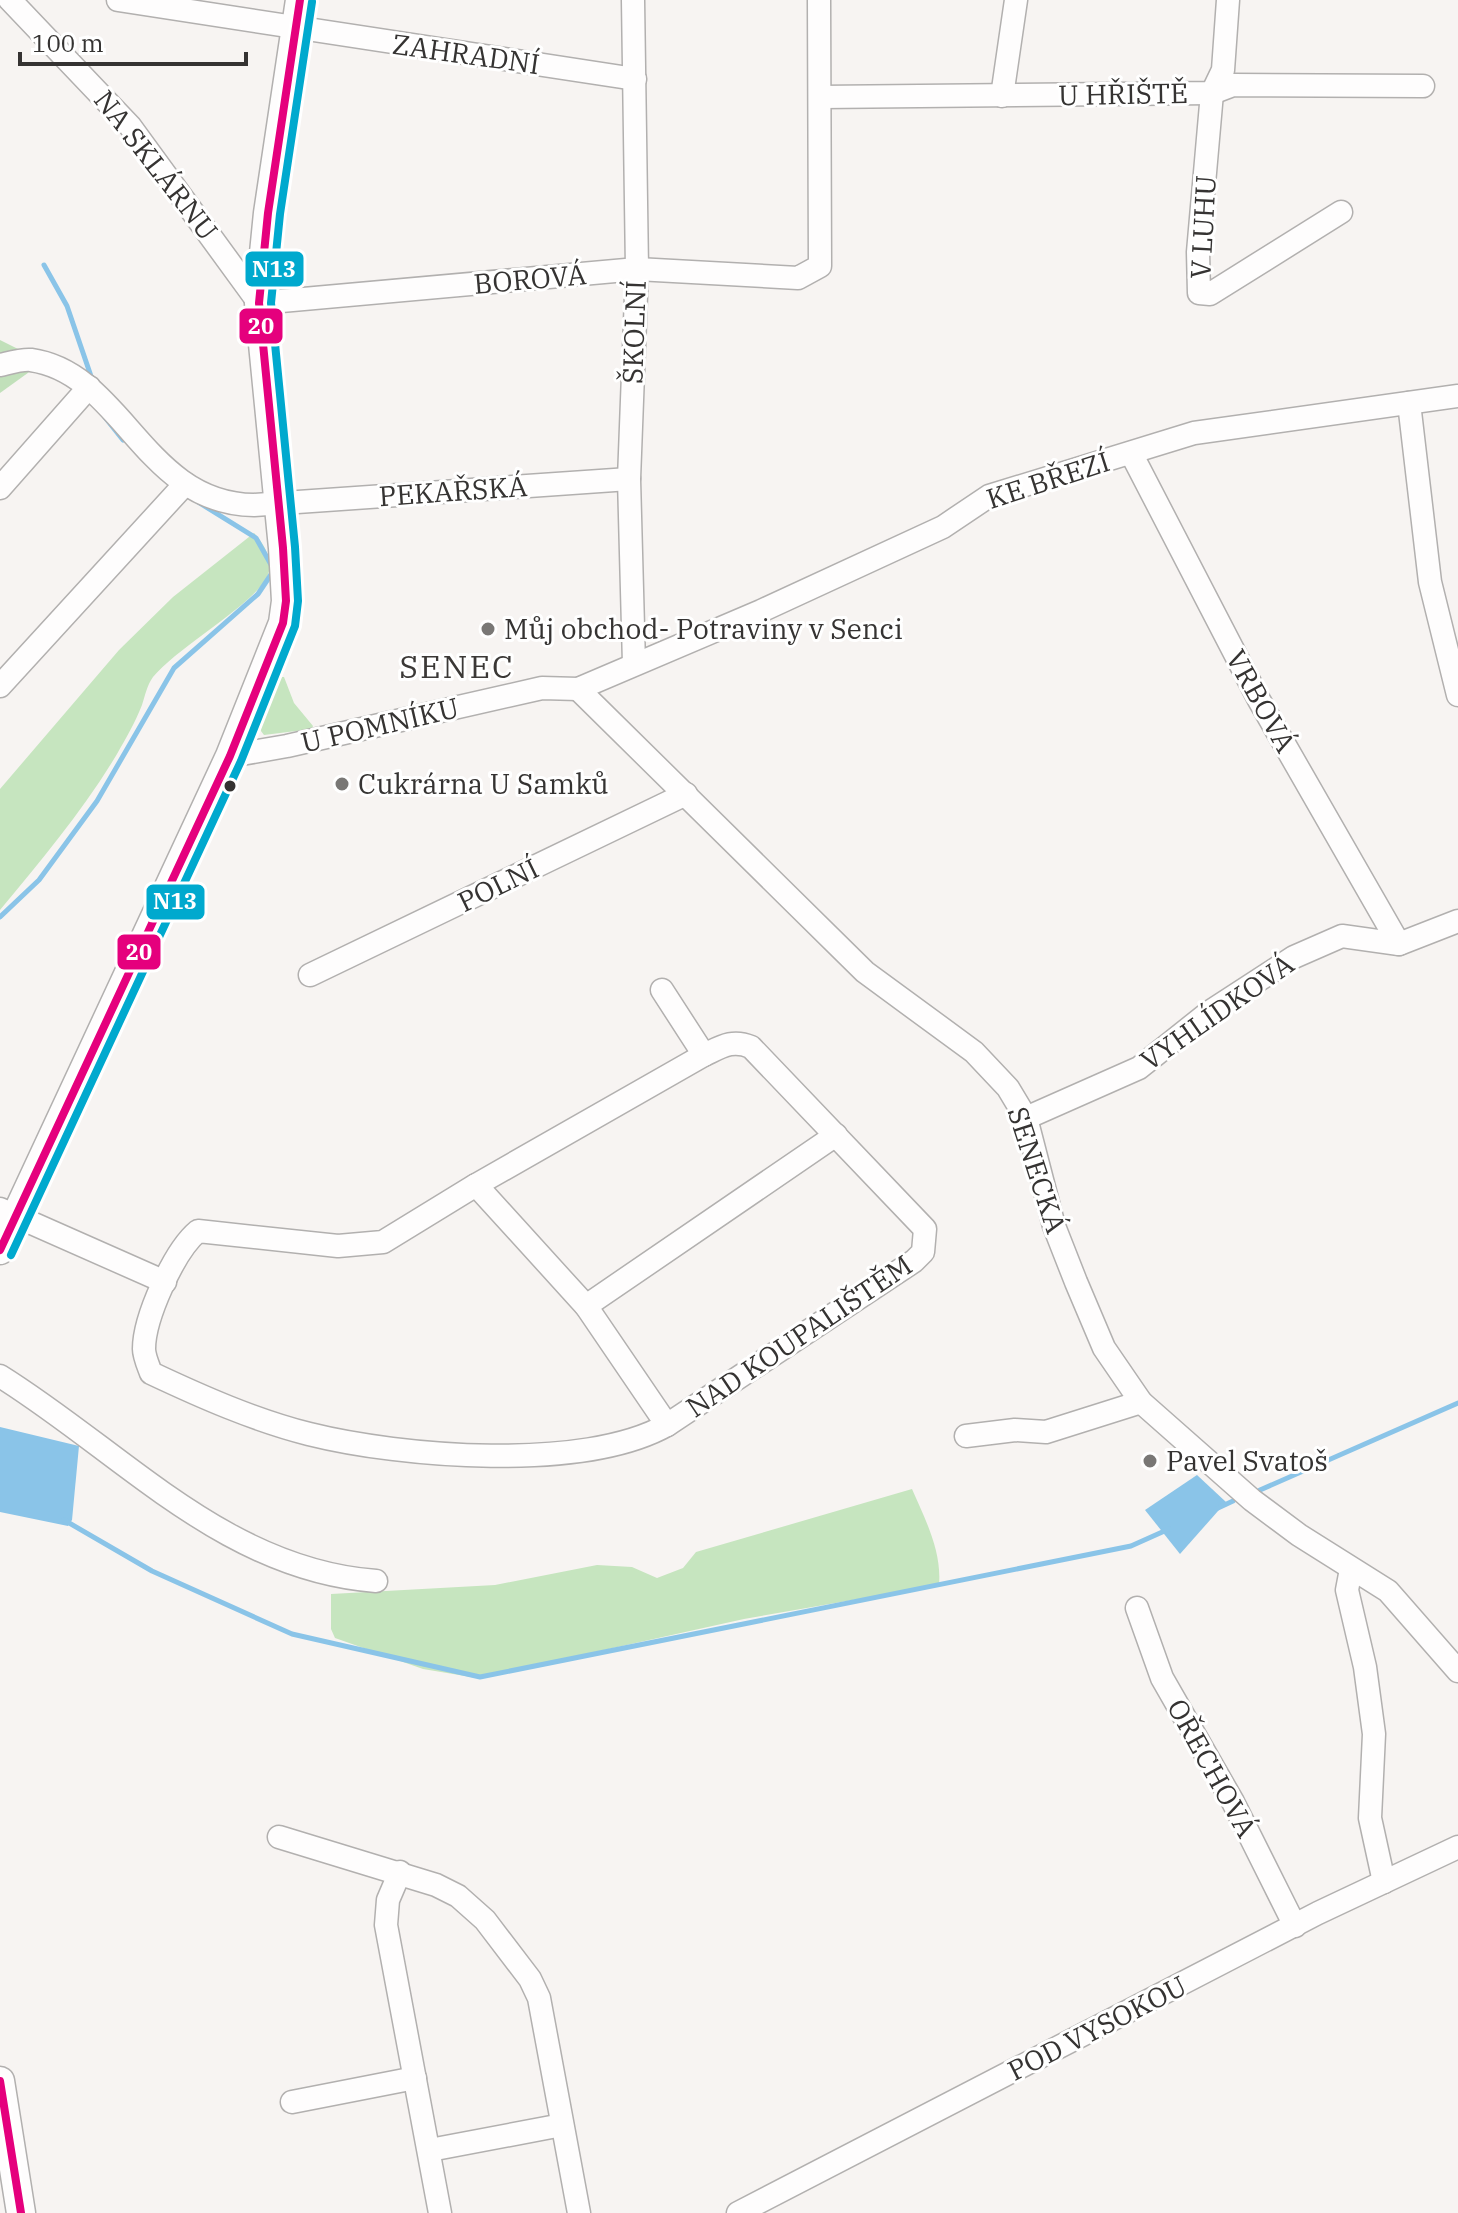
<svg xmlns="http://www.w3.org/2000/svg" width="1458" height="2213" font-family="'IBM Plex Serif',serif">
	<rect width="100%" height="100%" fill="#f7f4f2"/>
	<!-- green -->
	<g fill="#c6e5bf">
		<path d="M254,533C264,544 275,561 267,577C252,606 180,645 153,677C147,685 145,696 142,705C135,723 126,738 117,754C83,811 42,859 0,910V789L119,650L173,597Z"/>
		<polygon points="277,677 284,677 294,703 313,726 312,729 264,735 255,723 269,681"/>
		<path d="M912,1489C925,1519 942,1551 939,1585L744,1619L477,1678L423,1669L335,1638L331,1629V1594L495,1585L597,1565L632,1567L657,1578L683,1568L696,1552Z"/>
	</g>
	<!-- forest -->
	<polygon fill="#c1e0ba" points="0,340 20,350 32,370 0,393"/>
	<!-- water -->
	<g fill="#8ac4e8">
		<polygon points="0,1427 79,1446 72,1520 68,1526 0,1512"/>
		<polygon points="1197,1475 1226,1502 1180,1554 1145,1510"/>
	</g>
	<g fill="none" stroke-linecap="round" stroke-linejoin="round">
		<!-- stream -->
		<g stroke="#8ac4e8" stroke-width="5">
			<polyline points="44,265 67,306 93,382"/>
			<polyline points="100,411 123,440"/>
			<polyline points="0,917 39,880 97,801 174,668 258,594 274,570 256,538 198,502"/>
			<polyline points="1260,1490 1458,1403"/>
			<polyline points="1218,1508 1233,1501"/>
			<polyline points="64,1520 152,1571 292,1634 480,1677 1131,1546 1169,1529"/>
		</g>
		<defs>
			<g id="minor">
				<polyline points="10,0 130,126 259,303 637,269 798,278 820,266 819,0"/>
				<polyline points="118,0 635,79"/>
				<polyline points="633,0 637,269 629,479 634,664"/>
				<polyline points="1228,0 1223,70 1212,93 1198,252 1199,293 1210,294 1341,212"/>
				<polyline points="1002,96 1016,0"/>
				<polyline points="821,97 1212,93 1233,85 1423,86"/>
				<path d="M0,365C9,363 22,359 31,360C123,373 144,504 254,505L629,479"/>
				<polyline points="1409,403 1430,582 1458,695"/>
				<polyline points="1131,453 1259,700 1399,944"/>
				<polyline points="0,488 89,387"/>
				<polyline points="0,686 185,484"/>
				<polyline points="578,689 865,972 974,1052 1008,1088 1026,1118 1054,1226 1076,1282 1104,1348 1141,1402 1252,1500 1299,1535 1388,1591 1458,1671"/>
				<polyline points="230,756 287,746 542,688 578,689 761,611 943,527 989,496 1194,433 1458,396"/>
				<polyline points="310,975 686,794"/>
				<polyline points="662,990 704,1055"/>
				<polyline points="1026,1118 1139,1068 1208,1013 1294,957 1342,936 1399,944 1458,921"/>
				<path d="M476,1185L586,1306L667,1425C583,1472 401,1457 309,1434C254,1420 202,1397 151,1373C148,1365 144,1356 144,1349C144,1318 174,1251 198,1231L338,1246L383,1242Z"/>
				<path d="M476,1185L704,1055C721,1047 732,1039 751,1047L925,1229L923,1252L914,1261L667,1425"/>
				<polyline points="0,1209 165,1282"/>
				<polyline points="586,1306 836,1135"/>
				<path d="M0,1376C122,1452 225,1570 376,1581"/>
				<polyline points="966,1436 1015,1430 1046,1432 1141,1402"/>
				<polyline points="1351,1569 1347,1590 1365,1667 1374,1734 1370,1818 1384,1882"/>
				<polyline points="1137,1608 1162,1678 1233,1802 1295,1926"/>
				<polyline points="279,1837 436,1885 458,1896 485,1920 530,1979 539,1998 579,2213"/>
				<polyline points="400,1872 388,1900 386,1925 440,2213"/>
				<polyline points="292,2102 415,2078"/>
				<polyline points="430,2150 562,2125"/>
				<polyline points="738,2213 1318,1913 1458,1847"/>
			</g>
			<g id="major">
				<polyline points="0,1250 230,756 283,623 286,601 283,548 259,303 268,213 300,0"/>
				<polyline points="0,2081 21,2213"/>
			</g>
		</defs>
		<!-- minor casing -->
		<use href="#minor" stroke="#b2b0af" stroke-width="25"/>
		<!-- major casing -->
		<use href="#major" stroke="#b2b0af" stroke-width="31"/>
		<!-- minor -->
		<use href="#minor" stroke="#fefdfd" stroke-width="22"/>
		<!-- major -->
		<use href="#major" stroke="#fefdfd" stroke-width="28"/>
		<defs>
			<g id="bus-1">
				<polyline points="0,1250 230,756 283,623 286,601 283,548 259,303 268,213 300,0"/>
				<polyline points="0,2081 21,2213"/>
			</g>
			<polyline id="bus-2" points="11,1255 241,761 295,626 298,601 295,547 271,303 280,214 312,2"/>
		</defs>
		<!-- bus-1 casing -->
		<use href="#bus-1" stroke="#fff" stroke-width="14"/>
		<!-- bus-2 casing -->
		<use href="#bus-2" stroke="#fff" stroke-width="14"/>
		<!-- bus-1 -->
		<use href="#bus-1" stroke="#e5007d" stroke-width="8"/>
		<!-- bus-2 -->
		<use href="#bus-2" stroke="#00a9ce" stroke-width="8"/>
	</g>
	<!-- markers -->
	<g fill="#797775" stroke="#fff" stroke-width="3">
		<circle cx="488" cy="629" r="8"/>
		<circle cx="342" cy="784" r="8"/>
		<circle cx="1150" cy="1461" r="8"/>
	</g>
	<circle fill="#353332" stroke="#fff" stroke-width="3" cx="230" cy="786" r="7"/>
	<g text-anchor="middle" stroke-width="6" stroke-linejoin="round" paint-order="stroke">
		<!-- street labels -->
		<g font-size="28" fill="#353332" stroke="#fff">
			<text transform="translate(466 54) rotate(8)" y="10">ZAHRADNÍ</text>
			<text transform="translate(1123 94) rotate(-1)" y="10">U HŘIŠTĚ</text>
			<text transform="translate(156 165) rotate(52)" y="10">NA SKLÁRNU</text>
			<text transform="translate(1203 227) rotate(-87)" y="10">V LUHU</text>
			<text transform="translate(530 279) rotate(-5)" y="10">BOROVÁ</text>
			<text transform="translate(634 332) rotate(-88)" y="10">ŠKOLNÍ</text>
			<text transform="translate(1048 480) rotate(-18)" y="10">KE BŘEZÍ</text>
			<text transform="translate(453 491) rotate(-4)" y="10">PEKAŘSKÁ</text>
			<text transform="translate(1261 701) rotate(61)" y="10">VRBOVÁ</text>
			<text transform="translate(380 725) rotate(-13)" y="10">U POMNÍKU</text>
			<text transform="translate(498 885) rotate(-26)" y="10">POLNÍ</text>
			<text transform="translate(1217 1012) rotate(-35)" y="10">VYHLÍDKOVÁ</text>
			<text transform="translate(1037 1170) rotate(72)" y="10">SENECKÁ</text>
			<text transform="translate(799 1336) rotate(-34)" y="10">NAD KOUPALIŠTĚM</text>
			<text transform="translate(1212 1768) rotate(61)" y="10">OŘECHOVÁ</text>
			<text transform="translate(1097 2028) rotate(-27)" y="10">POD VYSOKOU</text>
		</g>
		<!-- poi labels -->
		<g font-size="28" fill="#353332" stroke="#fff" text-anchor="start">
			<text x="504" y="639">Můj obchod- Potraviny v Senci</text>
			<text x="358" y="794">Cukrárna U Samků</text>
			<text x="1166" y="1471">Pavel Svatoš</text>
		</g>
		<!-- quarter labels -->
		<g font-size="32" letter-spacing="2" fill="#3b3836" stroke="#fff">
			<text x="457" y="678">SENEC</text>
		</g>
	</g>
	<g stroke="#fff" stroke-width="3">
		<rect x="244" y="250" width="61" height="38" rx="8" fill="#00a9ce"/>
		<rect x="238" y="307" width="46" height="38" rx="8" fill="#e5007d"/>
		<rect x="145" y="883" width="61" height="38" rx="8" fill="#00a9ce"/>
		<rect x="116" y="933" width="46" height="38" rx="8" fill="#e5007d"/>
	</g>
	<g font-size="22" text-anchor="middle" font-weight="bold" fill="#fff">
		<text x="274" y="277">N13</text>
		<text x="261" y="334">20</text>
		<text x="175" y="909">N13</text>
		<text x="139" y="960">20</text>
	</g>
	<!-- scale -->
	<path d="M20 52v12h226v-12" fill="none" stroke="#353332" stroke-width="4"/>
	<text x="32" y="52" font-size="24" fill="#353332" stroke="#ffffff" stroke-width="6" paint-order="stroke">100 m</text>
</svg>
